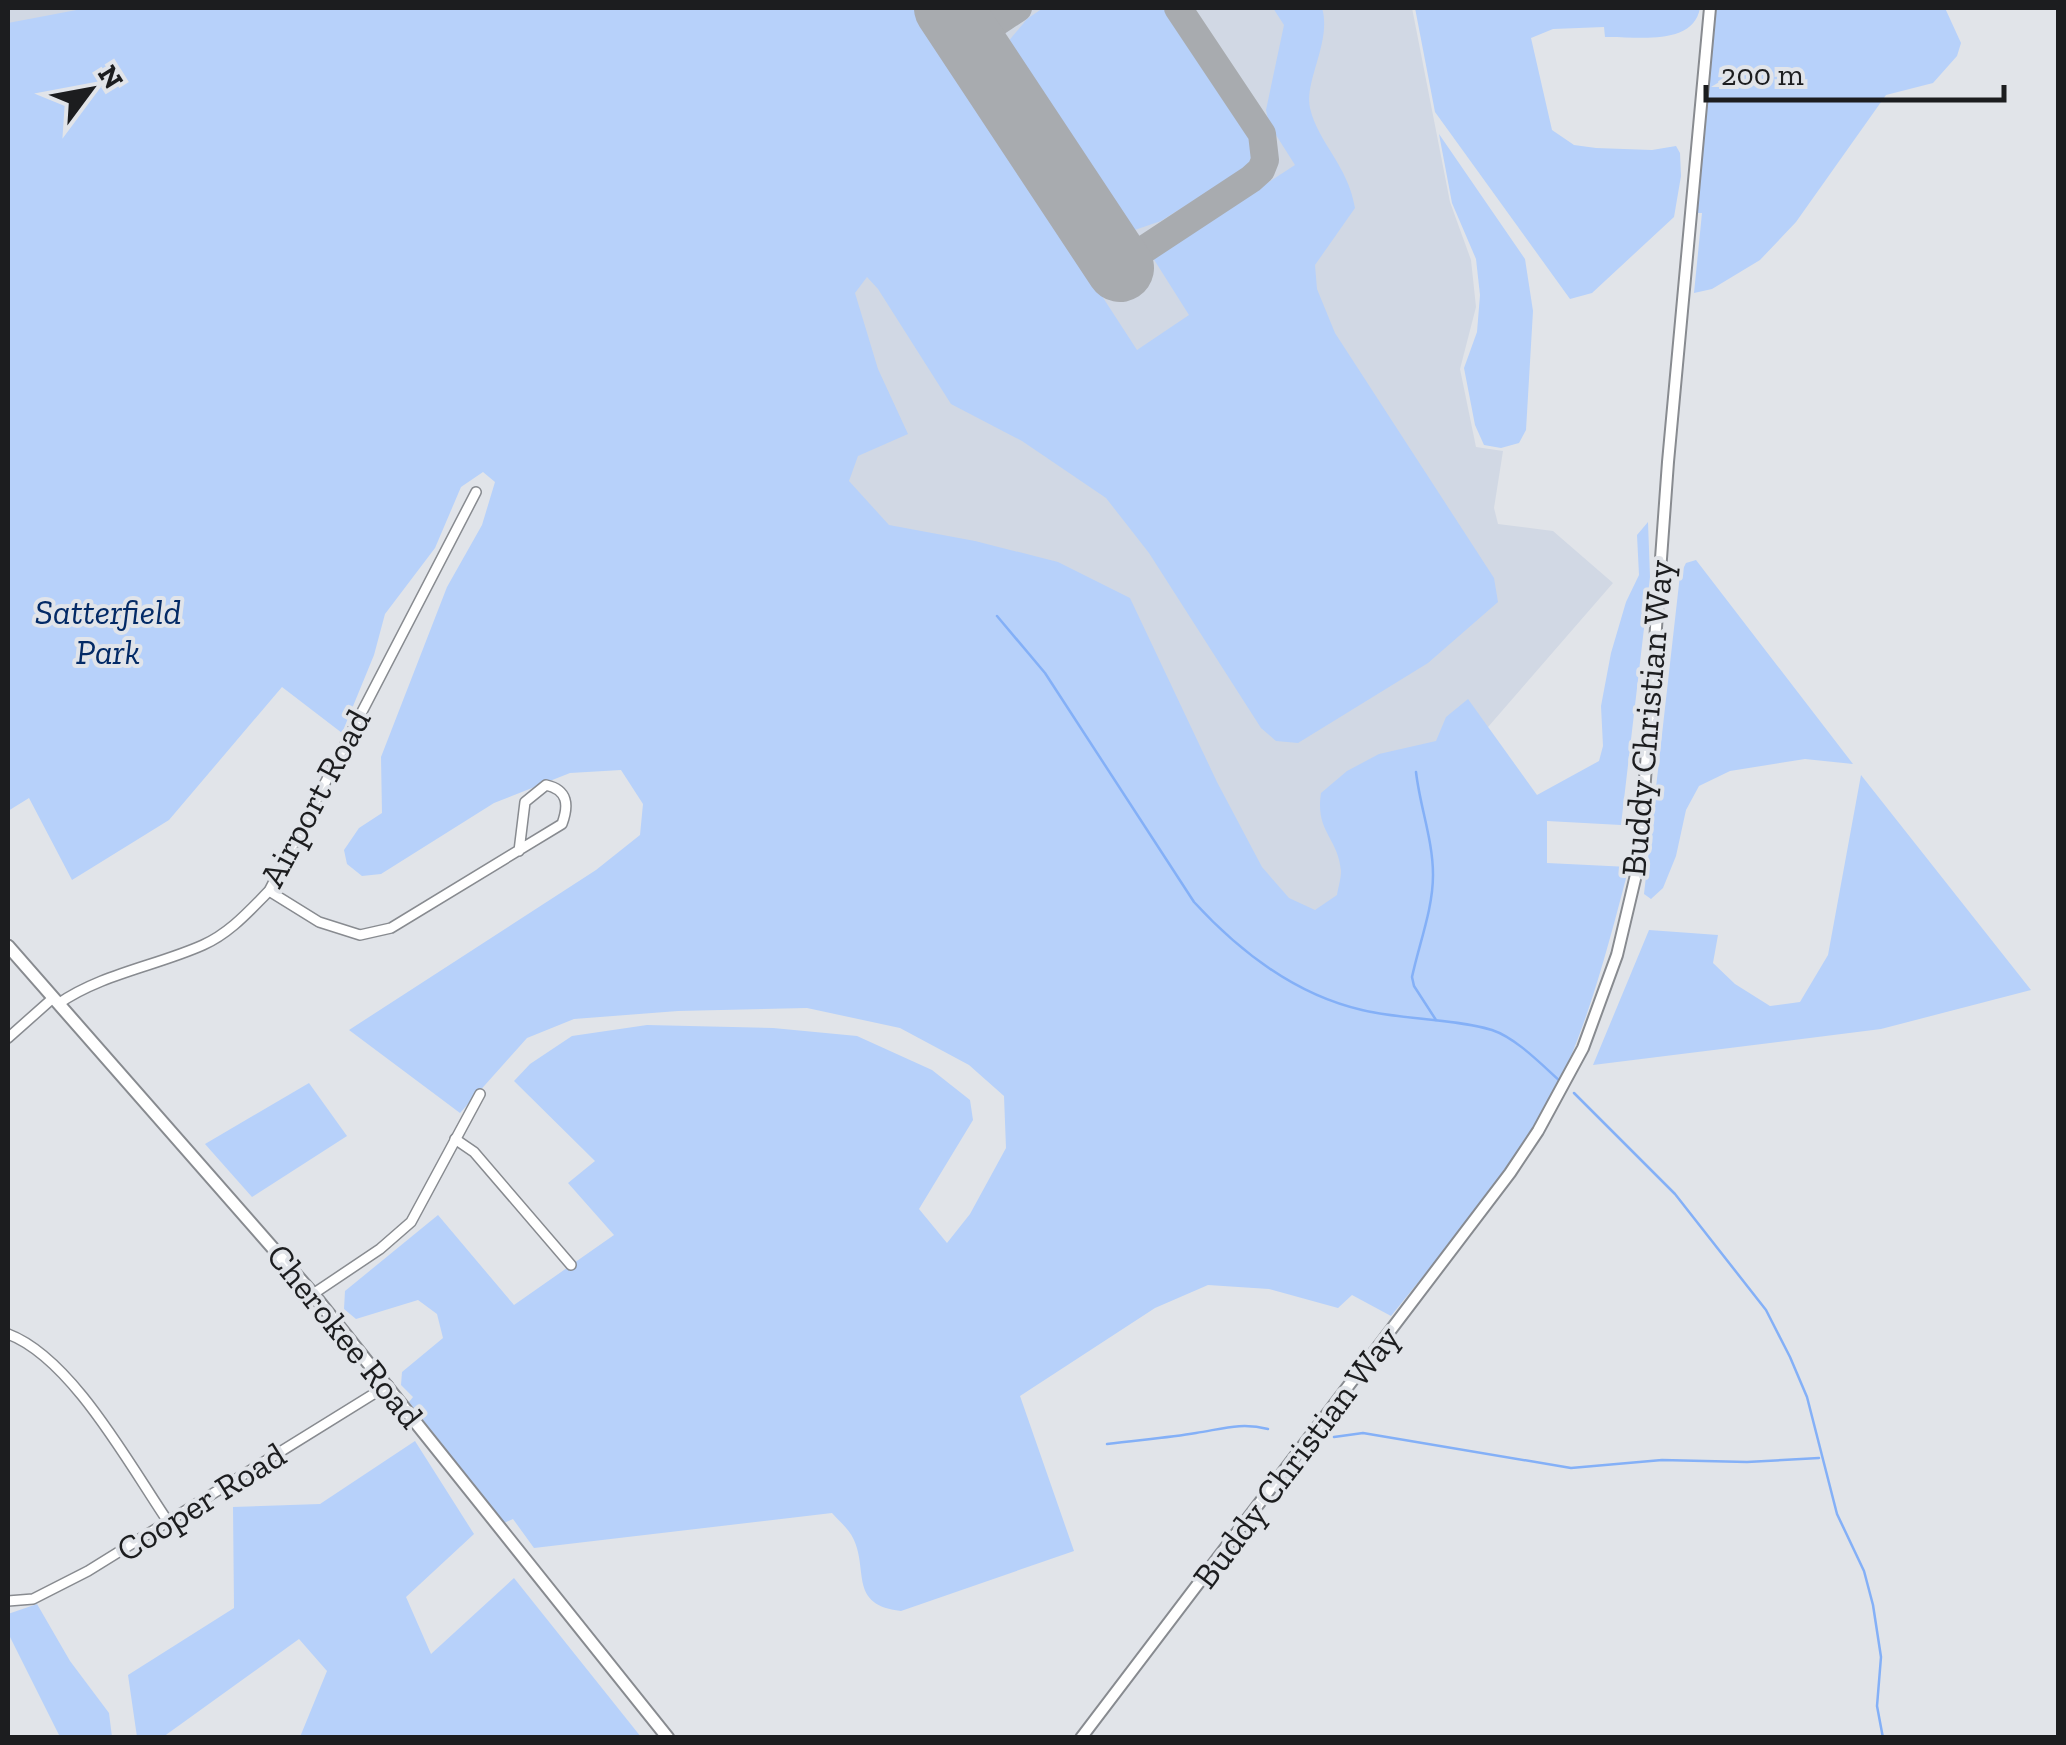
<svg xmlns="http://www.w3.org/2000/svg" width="2066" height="1745" font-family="'Zilla Slab',serif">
	<rect width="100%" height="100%" fill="#e1e4e9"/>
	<!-- built -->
	<polygon fill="#d1d8e4" points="8,8 1412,8 1450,202 1471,260 1476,307 1460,369 1476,447 1503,451 1494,508 1498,524 1553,531 1613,583 1298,946 1107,622 8,221"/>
	<!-- green -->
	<g fill="#b7d1fa">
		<path d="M87,8H919L1106,288L1100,293L1137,350L1189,315L1153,258L1295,165L1269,124L1266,110L1284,25L1273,8H1322C1332,41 1304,81 1310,108C1318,143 1348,165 1355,208L1315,265L1317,289L1335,333L1494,578L1498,602L1428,663L1298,743L1276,741L1261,728L1149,553L1106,498L1022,441L951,404L878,289L867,277L855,293L878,369L908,434L858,456L849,481L889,525L975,541L1058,562L1130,598L1217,782L1262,867L1289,898L1315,910L1337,895C1338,888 1341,879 1341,871C1338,837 1315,832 1321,793L1347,771L1379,754L1436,741L1446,717L1468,699L1537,795L1599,761L1603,746L1601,706L1611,653L1626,602L1639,575L1637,535L1648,522L1650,577L1621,825L1547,821V863L1629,867C1603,965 1578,1069 1519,1153C1480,1209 1434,1262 1391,1316L1352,1295L1338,1308L1269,1289L1208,1285L1155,1308L1020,1396L1074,1551L901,1611C848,1605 869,1570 853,1538C849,1529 838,1520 832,1513L534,1548L513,1519L504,1523L409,1402L413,1397L401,1385L402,1372L443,1338L437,1314L418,1300L356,1319L344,1309L345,1291L438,1215L514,1305L614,1235L568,1183L595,1161L514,1081L530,1064L572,1036L647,1025L773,1028L857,1036L932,1070L970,1100L973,1120L919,1209L947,1243L970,1214L1006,1148L1004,1096L969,1065L900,1028L807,1008L678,1011L574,1019L527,1038L460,1113L349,1030L596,870L640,835L643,804L621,770L570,773L494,803L381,874L362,876L347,864L344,850L359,828L382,813L381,757L447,587L482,525L495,482L483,472L461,487L435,548L385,614L374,655L342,733L282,687L169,820L72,880L29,798L8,811V23Z"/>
		<polygon points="1043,8 1164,8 1252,139 1256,149 1250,165 1161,221 1126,233 1002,49 1027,19"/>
		<path d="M1415,8H1700C1693,47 1636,36 1605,37L1604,27L1553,29L1531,38L1552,130L1574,145L1596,148L1652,150L1676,146L1680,153L1681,176L1674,217L1592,293L1570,299L1435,112Z"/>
		<polygon points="1716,8 1945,8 1961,43 1957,56 1933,83 1886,95 1796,222 1760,260 1712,289 1694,293 1702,213 1695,213"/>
		<polygon points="1439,134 1525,259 1533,311 1526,430 1519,443 1501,448 1484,445 1475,425 1464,368 1477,332 1480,295 1476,259 1452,203"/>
		<polygon points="1696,560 1853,764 1805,759 1730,771 1699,786 1686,810 1676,856 1663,888 1651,899 1644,894 1680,575 1686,563"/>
		<polygon points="1861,775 2031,990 1881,1029 1593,1065 1649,930 1718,935 1713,963 1735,984 1770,1006 1800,1002 1828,955"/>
		<polygon points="309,1083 347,1136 252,1197 205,1144"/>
		<polygon points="415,1441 474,1534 406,1597 431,1654 514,1578 641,1737 300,1737 327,1671 299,1639 163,1737 137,1737 128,1675 234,1608 233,1507 320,1504"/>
		<polygon points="37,1604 70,1661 109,1713 112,1737 60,1737 8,1633 8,1614"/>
	</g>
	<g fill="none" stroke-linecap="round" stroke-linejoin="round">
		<!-- stream -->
		<g stroke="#84b0f7" stroke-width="2.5">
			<path d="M997,616L1045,673L1194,902C1239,951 1296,995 1362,1010C1404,1020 1450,1018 1492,1030C1516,1038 1541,1064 1560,1081"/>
			<path d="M1416,772C1420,807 1433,840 1433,875C1433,909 1419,944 1412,977L1414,986L1436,1020"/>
			<polyline points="1574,1093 1675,1194 1766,1310 1790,1357 1807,1397 1837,1514 1864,1571 1873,1605 1881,1657 1877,1706 1883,1738"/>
			<polyline points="1334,1437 1363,1433 1571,1468 1662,1460 1747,1462 1819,1458"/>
			<path d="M1107,1444C1137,1440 1167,1438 1196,1433C1222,1429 1241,1422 1268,1429"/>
		</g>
		<!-- taxiway -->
		<g stroke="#a8abaf" stroke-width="28">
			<polyline points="970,40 1018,8"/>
			<polyline points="1119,266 1251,179 1261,170 1265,160 1262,134 1178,8"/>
		</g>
		<!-- runway -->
		<polyline stroke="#a8abaf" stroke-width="68" points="948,8 1120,268"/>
		<defs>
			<g id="minor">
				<path d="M269,891L319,922L360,935L391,928L562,824C569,805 568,790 546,785L525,802L519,851"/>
				<path d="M58,1004C101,974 156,966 203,945C230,933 249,911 269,891L476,492"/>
				<polyline points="8,1038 53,998"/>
				<polyline points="455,1139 474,1152 571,1265"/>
				<polyline points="313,1294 380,1249 411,1222 480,1094"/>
				<path d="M8,1334C72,1358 130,1466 169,1523"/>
				<polyline points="8,1601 33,1599 88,1571 388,1385"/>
			</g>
			<polyline id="tertiary" points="1081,1738 1510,1173 1538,1131 1583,1048 1617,955 1639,862 1668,462 1710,8"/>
			<polyline id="secondary" points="8,946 313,1294 668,1738"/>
		</defs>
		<!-- minor casing -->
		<use href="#minor" stroke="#888b90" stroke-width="12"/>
		<!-- tertiary casing -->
		<use href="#tertiary" stroke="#888b90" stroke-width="14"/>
		<!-- secondary casing -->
		<use href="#secondary" stroke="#888b90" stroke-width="15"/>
		<!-- minor -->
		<use href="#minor" stroke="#fff" stroke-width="9"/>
		<!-- tertiary -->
		<use href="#tertiary" stroke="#fff" stroke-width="10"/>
		<!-- secondary -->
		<use href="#secondary" stroke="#fff" stroke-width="11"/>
	</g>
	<g text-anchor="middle" stroke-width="8" stroke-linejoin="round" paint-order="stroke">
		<!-- park labels -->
		<g font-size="35" font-style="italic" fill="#032a66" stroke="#e1e4e9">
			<text x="108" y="624">Satterfield<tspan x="108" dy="40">Park</tspan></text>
		</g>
		<!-- street labels -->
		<g font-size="35" fill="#1c1d1f" stroke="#e1e4e9">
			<text transform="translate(1647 718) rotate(-85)" y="12">Buddy Christian Way</text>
			<text transform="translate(315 798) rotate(-62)" y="12">Airport Road</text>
			<text transform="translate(345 1336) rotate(51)" y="12">Cherokee Road</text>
			<text transform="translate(1296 1457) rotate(-53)" y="12">Buddy Christian Way</text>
			<text transform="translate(201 1502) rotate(-32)" y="12">Cooper Road</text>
		</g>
	</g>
	<!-- border -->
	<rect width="2066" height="1745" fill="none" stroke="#1c1d1f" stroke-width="20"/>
	<!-- north arrow -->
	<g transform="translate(90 90) rotate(58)" stroke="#e1e4e9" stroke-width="8" paint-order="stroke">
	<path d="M0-8L18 38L0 25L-18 38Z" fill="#1c1d1f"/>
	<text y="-15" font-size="28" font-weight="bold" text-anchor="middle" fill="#1c1d1f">N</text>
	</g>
	<!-- scale -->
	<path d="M1706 85v15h298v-15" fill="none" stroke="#1c1d1f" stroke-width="5"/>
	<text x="1721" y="85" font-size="30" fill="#1c1d1f" stroke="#e1e4e9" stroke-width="8" paint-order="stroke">200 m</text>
</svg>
